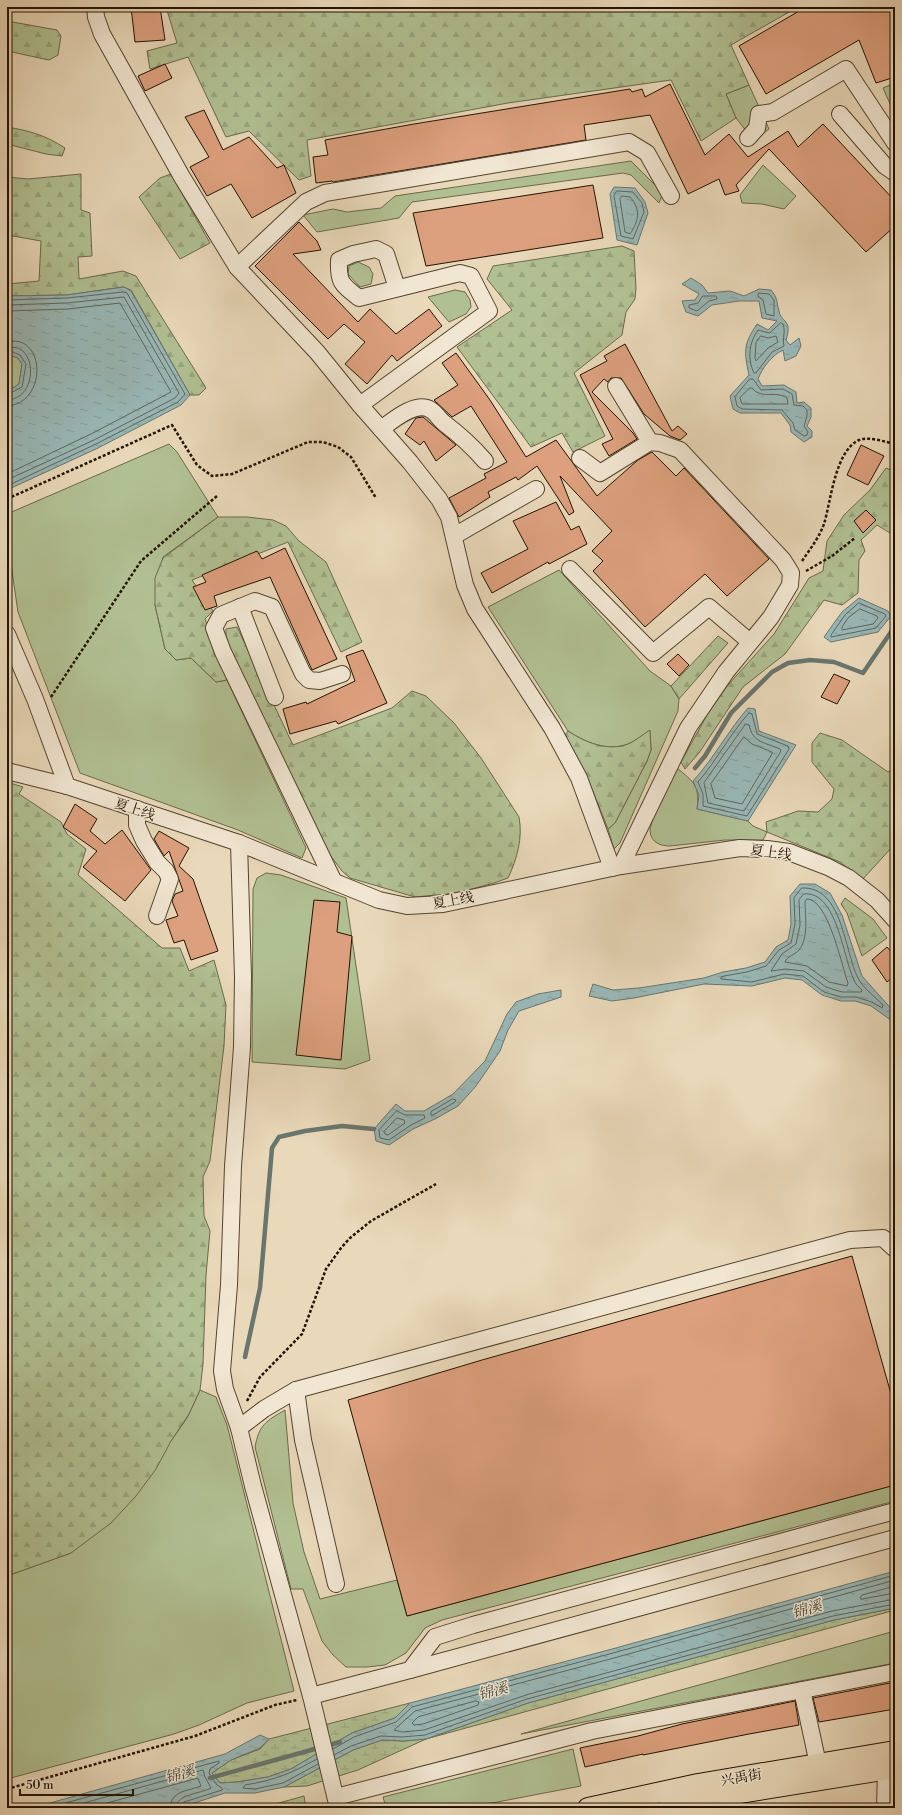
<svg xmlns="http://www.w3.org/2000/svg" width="902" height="1815" font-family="'Libre Bodoni','Noto Serif SC',serif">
	<defs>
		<pattern id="forest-firs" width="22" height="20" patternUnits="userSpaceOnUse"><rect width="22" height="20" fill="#b1c093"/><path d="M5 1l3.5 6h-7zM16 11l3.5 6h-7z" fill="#98a47d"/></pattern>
		<pattern id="wetland-marsh" width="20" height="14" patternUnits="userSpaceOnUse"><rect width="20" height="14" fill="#b1c093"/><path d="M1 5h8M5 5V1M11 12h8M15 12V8" fill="none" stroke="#98a47d"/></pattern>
		<pattern id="water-ripples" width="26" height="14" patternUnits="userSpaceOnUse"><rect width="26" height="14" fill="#99b8b7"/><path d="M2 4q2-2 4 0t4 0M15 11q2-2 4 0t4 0" fill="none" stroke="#849d9c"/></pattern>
	</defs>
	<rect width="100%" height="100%" fill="#e9d8b9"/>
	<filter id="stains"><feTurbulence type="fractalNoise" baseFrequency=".005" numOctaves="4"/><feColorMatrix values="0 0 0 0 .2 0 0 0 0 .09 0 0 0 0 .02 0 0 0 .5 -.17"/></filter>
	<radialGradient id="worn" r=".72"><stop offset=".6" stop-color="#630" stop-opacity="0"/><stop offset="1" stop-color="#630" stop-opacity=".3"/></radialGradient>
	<!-- grass -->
	<g fill="#b1c093" stroke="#6a6a4a">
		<polygon points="749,85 769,129 754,141 736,118 726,94"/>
		<polygon points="631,161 663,193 659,203 631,175 623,173 412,202 399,218 317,232 303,215 333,209 347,212 381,208 395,196"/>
		<polygon points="763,165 796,196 784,209 762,204 742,203 740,195"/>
		<polygon points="358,262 369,267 373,274 371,284 360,287 348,274 349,266"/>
		<polygon points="455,290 465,292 470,300 471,307 466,314 449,322 428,297"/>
		<polygon points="12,356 18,358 22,364 19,384 7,392 7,359"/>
		<polygon points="169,444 177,452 218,517 163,557 155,605 165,649 176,660 191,658 216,682 227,680 306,848 302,858 238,830 80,773 18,612 7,537 7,514"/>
		<path d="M559,570L650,671L671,686L679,699L678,711L620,843L614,849L608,829L615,823L647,761L651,750L650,731C643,734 636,741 628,744C607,752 585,742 568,731L488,607Z"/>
		<path d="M677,768C694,782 700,786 697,809L748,821L753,826L767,832L763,840H725L670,846C661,846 651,843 650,831C650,820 671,780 677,768Z"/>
		<polygon points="266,873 281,875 346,898 370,1060 345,1069 252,1062 253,889 257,878"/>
		<polygon points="200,1390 216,1397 227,1425 294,1691 247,1703 199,1725 174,1734 7,1779 7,1576 71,1553 171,1441 187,1418"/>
		<path d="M285,1410L293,1503L304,1552L320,1599L397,1580L407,1616L895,1485V1501L442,1620L425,1628L406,1653L385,1665L367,1667H346L333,1655L322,1641L303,1589H291L255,1447C259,1425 266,1421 285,1410Z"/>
		<polygon points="895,1631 895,1663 521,1734"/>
		<polygon points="573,1749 581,1786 466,1808 386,1808 383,1797"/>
		<polygon points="304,1796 306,1808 261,1808"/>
	</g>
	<!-- forest -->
	<g fill="url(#forest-firs)" stroke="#6a6a4a">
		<polygon points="166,7 798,7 731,45 749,85 726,94 736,118 701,141 671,80 508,103 307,140 311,176 299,180 249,131 226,137 188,57 150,69 147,51 177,43"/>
		<polygon points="7,21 57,30 61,36 58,55 49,60 7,51"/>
		<polygon points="895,83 895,115 883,88"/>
		<path d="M7,127C30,131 45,135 65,148L62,156L46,154L7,144Z"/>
		<polygon points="81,174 81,210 90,213 92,256 78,257 79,279 123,271 136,276 206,388 199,395 190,395 131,290 123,287 67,295 7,296 7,284 39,281 41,241 7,235 7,177 28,179"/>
		<polygon points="171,174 210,243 180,259 139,197 160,178"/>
		<polygon points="622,246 634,251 636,288 635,299 626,312 622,335 574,373 605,436 573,452 562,433 531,447 457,347 512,310 487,279 493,266"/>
		<polygon points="886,468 895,472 895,536 877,525 861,540 865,551 859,560 858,593 842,605 824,600 785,654 743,687 699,753 685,769 681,762 707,715 728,685 774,634 809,578 823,571 827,541 844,515 870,490"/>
		<polygon points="218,517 247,517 273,520 286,526 299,541 326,562 362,642 341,652 288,542 192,580 213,611 205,619 227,680 216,682 191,658 176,660 165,649 155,605 155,578 163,558"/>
		<path d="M237,627L293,745L392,708L412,691L426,696L454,723L481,758L519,817C523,838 517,859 508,878L494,883L457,893L415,897L350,878L342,871L330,855L226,644V629Z"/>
		<polygon points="718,636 728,643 679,699 671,686"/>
		<path d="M650,730L651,750L647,761L615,823L608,829L586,774L565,735L568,731C585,742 607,752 628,744C636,741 643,734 650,730Z"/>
		<polygon points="820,733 842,740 888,772 895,768 894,845 862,880 840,862 767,832 766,822 798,811 818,812 832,799 834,789 812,762 812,743"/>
		<polygon points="7,782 23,787 19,794 61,822 67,834 86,849 78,875 162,948 180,948 189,971 214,960 226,1005 224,1046 210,1161 203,1177 204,1216 210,1231 206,1275 203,1364 200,1390 189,1414 171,1441 156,1469 136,1496 111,1523 71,1553 7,1576 7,865 11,864 7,846"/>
		<polygon points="845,898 873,919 887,938 862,956 847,913 841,904"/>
	</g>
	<!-- wetland -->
	<g fill="url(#wetland-marsh)" stroke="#6a6a4a">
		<polygon points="895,1608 895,1610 426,1739 358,1770 307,1786 284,1787 353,1750 382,1740 403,1741 426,1739 528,1703 834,1620"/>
		<polygon points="410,1703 395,1718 352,1733 291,1769 268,1777 237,1782 220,1783 212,1773 231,1760 260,1749 269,1739"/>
	</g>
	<!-- water -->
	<g fill="url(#water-ripples)" stroke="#69766e">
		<polygon points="614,187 635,188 645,202 648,213 637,245 617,240 610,194"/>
		<path d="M691,278L702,285L708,293L730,291L744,296L759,289L771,290C778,299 776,300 779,311C781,323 793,319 786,340L790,345L799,338L801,346L796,356L785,361L783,350C771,356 763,367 758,379L762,386L784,385L796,392L797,403L804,402L811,408V417L807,426L812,431V437L804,442L791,432L790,425L781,413H740L733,409L730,396L749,375C744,351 743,345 757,324L768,330L777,321L762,318L759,301H739L712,305L698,316L686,312L682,301L695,300L699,294L682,284Z"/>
		<polygon points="124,287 131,291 190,395 181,405 98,448 7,490 7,392 19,384 22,364 18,358 12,356 7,359 7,296 67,295"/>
		<polygon points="859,598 888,611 891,616 878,632 831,642 824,637 842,612"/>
		<path d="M748,708L755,709L759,731L796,745L748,821L697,809L699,795L693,781C714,758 728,731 748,708Z"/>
		<polygon points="800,884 815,884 830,893 842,915 862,976 895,1013 895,1023 871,1006 855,1001 841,1001 822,995 802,980 785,978 752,986 704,984 634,998 612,1001 589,996 593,984 613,990 639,988 704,978 723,972 746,968 765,962 776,947 788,940 791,924 790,896"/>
		<polygon points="561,990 561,997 519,1011 508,1030 500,1051 476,1086 458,1106 435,1119 413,1129 389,1145 376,1141 374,1129 396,1104 405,1111 424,1111 453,1094 485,1061 507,1014 516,1002 538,994"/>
		<polygon points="895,1571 895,1608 834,1620 528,1703 426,1739 403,1741 382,1740 353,1750 284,1787 255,1793 225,1793 179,1808 32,1808 225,1754 260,1735 269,1739 260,1748 231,1760 212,1773 220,1783 237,1782 268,1777 291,1769 352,1733 395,1718 410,1703 612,1649"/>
	</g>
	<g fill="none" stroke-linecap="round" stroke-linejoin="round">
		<!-- shore -->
		<g stroke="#5e665c" stroke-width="1">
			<polygon points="617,191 633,192 642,203 644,212 633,239 621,236 614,196"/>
			<path d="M622,196L630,197C641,209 639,221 630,234L625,232L620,199Z"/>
			<polygon points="759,293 769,294 774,300 774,316 766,314 763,300 758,296"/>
			<polygon points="703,296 716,296 717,299 709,301 697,311 689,308 689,305 698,303"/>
			<polyline points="7,300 67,298 123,292 127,293 185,394 178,402 96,444 7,486"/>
			<polyline points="7,305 67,303 124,297 179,393 175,398 94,440 7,480"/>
			<polyline points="7,311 68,309 120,303 171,392 91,434 7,474"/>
			<path d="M781,323L783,324C786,333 782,337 784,346L772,352L756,373H754C747,358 749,343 758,330L769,333Z"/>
			<polygon points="761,336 768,338 776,336 778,342 768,348 756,361 755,358 756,343"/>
			<path d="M7,342C46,332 48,404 7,406"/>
			<path d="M7,349C35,337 42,398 7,400"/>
			<polyline points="7,355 13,352 20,355 26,364 22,387 7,395"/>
			<polygon points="750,379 753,379 761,390 783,389 792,394 794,405 803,406 807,410 807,416 804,426 808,432 807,435 804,436 795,430 793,423 782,410 742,409 737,406 735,397"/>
			<path d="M750,388H752C762,400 775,390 787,398L788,404H742L740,398Z"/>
			<polygon points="859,603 885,614 886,616 876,628 831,637 831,635 845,615"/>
			<polygon points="860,609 877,616 878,618 873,624 842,630 842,627 848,618"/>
			<path d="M749,713L752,714L757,734L788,746L789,749L747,816L703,806V794L698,782C717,760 730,734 749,713Z"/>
			<path d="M746,724L749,725C753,743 764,742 780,749L781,751L744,811L708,803L704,783Z"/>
			<polygon points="744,737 752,744 772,752 772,754 742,804 715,798 711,784"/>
			<path d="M802,888C843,886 844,951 858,978C863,988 875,997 883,1005L882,1008L872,1002L856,997H841L824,992L803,976L784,974L752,982L721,979V977L724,976L747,972L766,966L779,950L791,943L795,924L794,898Z"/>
			<path d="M804,894C837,890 843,958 854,980C855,984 859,987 862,990L861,992H842L826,987L804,971L786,969L771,971L782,954L796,944L800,925L799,900Z"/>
			<path d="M807,899C828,898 842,967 848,983L847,986L829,982L807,966L785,962C787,956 795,955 799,950C809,938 805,916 805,902Z"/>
			<polygon points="453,1099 456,1100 455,1102 433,1115 431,1115 431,1112"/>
			<polygon points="397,1111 405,1115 424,1115 425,1118 411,1125 389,1140 380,1138 379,1130"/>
			<polygon points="397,1118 404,1120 405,1123 388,1135 385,1134 384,1132"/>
			<polyline points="895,1580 614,1658 415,1711 394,1730 402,1732 424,1730 526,1695 832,1611 895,1599"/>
			<polyline points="895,1586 862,1595 860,1598 862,1599 895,1593"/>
			<polygon points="476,1701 479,1702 478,1705 423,1724 414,1725 412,1723 418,1717"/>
			<polyline points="333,1749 354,1737 396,1722 412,1707 613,1653 895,1575"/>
			<polyline points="334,1755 351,1746 381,1736 402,1737 425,1735 527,1699 833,1616 895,1604"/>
			<path d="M317,1759C290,1774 275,1780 245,1785L243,1788L255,1789L283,1783L318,1764"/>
			<polyline points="47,1808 219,1761 219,1763 210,1769 209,1773 217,1785 222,1788 222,1790 184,1802 181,1808"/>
			<path d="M66,1808L203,1770L205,1777L211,1788C201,1794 177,1793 176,1808"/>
			<path d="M89,1808L198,1778L201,1786C189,1791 171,1790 170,1808"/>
		</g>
		<!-- stream -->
		<g stroke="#69766e" stroke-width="4.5">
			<polyline points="695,768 705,756 731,713 772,672 788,663 810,660 834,662 863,673 895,626"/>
			<polyline points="245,1357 260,1288 272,1148 279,1137 305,1131 342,1126 374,1129"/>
			<polyline points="210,1778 340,1742"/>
		</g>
	</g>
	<!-- building -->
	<g fill="#dda07e" stroke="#221300">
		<polygon points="131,7 160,7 165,40 135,42"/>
		<polygon points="806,7 895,7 895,77 876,83 859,40 766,94 739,46"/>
		<polygon points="165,64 172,78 145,91 138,76"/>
		<polygon points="670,84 705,155 729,134 748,157 788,131 798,147 823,124 895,201 895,226 866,252 769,149 736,185 739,191 725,195 719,179 688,194 650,115 584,125 586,140 333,182 332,181 316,183 313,157 328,155 325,140 414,124 630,89 632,92 642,89 645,97"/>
		<polygon points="204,110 223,150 249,137 277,168 284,165 296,193 252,218 231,184 207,196 190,167 209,157 185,117"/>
		<polygon points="593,185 603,238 426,266 413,213"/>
		<polygon points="299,222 317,241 321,250 293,254 358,322 370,309 396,334 429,309 442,326 397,361 392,355 367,384 345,364 365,342 344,324 328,339 255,266"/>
		<polygon points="625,344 672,431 678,426 687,434 680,440 670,436 644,414 621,378 611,378 608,382 604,379 592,392 633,433 637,439 609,456 602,444 613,439 580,375 607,361 604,356"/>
		<polygon points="456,353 490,400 526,457 556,440 597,496 638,460 652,452 676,476 684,468 769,559 727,596 705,574 645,627 593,571 603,561 592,551 612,531 560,476 574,512 569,515 537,466 518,480 516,477 488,492 490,497 459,517 449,498 486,478 484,474 507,462 471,406 452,417 434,400 458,385 442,363"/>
		<polygon points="423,417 456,445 436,461 424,441 420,445 405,434 416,418"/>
		<polygon points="861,445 884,456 868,485 847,475"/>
		<polygon points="556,502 571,530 579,526 587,544 549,564 548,562 492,593 481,573 528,549 513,521"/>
		<polygon points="866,510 876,520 863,533 854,521"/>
		<polygon points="285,548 337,659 312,670 270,577 214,596 217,606 205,610 193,587 206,582 202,575 257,551 262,559"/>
		<polygon points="363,650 387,703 338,724 336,721 290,734 283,709 306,702 307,704 355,681 346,656"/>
		<polygon points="678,654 689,665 679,676 667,664"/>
		<polygon points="834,674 850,681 837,704 821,697"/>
		<polygon points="75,804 97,819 90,831 105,844 122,830 151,870 125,901 83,867 97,851 63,827"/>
		<polygon points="159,831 189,848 179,866 193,879 218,951 191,960 184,940 174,943 166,920 178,916 172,901 175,894 183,891 169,851 164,856 154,839"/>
		<polygon points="314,900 340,902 337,932 352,936 341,1060 296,1055"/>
		<polygon points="887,947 895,956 895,976 887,982 872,960"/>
		<polygon points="852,1256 895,1408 895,1485 407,1616 348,1400 482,1360"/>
		<polygon points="895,1682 895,1709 819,1722 813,1698"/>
		<polygon points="795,1701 799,1725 749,1734 643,1755 643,1754 585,1767 580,1748 638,1736 682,1724"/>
	</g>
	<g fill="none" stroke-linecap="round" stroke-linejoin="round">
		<defs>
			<g id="minor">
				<polyline points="95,7 96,17 102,34 182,177 237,267 317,352 360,405 410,462 439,499 449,517 465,585 475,609 552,728 579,778 612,868"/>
				<polyline points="840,114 885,166 895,173"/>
				<polyline points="748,138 757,128 759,114 773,112 846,69 895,143"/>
				<polyline points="237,267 306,202 325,193 629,142 647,153 671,196"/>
				<polyline points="616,386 650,442"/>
				<path d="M360,405L489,311L471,276L460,273L359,298C341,284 338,282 339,260L353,254L376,249L386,254L397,288"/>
				<path d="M381,429C392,421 416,400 431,410C436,413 439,419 444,423C460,435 472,446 485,461"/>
				<polyline points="580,458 600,473 650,442 660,443 680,450 783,560 791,573 790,585 771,617 726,672 688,728 621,866"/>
				<polyline points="454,536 536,489"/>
				<polyline points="570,569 653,653 709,607 750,642"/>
				<polyline points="240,607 275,697"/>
				<polyline points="7,634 35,699 67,786"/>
				<polyline points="7,771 67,786 239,843 379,900 407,906 443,904 621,866 740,848 767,849 789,852 828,867 849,878 877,900 895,920"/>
				<polyline points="137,809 137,825 144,841 157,862 166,871 170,879 157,916"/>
				<polyline points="239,843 243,977 242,1047 233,1166 229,1285 222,1371 225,1389 239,1428"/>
				<polyline points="334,882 223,652 214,628 221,615 255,601 272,607 303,674 309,680 320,681 342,674"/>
				<polyline points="296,1390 303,1440 336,1584"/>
				<polyline points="410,1670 895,1538"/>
				<polyline points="802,1690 818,1764"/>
				<polyline points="311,1696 410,1670 435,1637 473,1625 895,1511"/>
				<polyline points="336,1797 592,1731 895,1672"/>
				<polyline points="338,1808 311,1696 253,1486 239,1428 264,1409 296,1390 850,1240 883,1238 895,1249"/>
				<polyline points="885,1808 886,1769"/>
			</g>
			<g id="major">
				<polyline points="588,1808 698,1784 895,1751"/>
				<polyline points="668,1808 709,1798 895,1768"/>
			</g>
		</defs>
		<!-- minor casing -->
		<use href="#minor" stroke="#54442e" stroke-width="18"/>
		<!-- major casing -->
		<use href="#major" stroke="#221300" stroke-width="22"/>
		<!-- path -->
		<g stroke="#221300" stroke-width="2.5" stroke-dasharray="3 2" stroke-linecap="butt">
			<polyline points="7,499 172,425 197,465 212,476 232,474 308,442 323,442 338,447 351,457 376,498"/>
			<path d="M802,561C810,549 819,538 824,524C831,501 835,451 859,440C869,436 885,442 895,444"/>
			<polyline points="806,571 832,556 855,538"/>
			<polyline points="51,697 141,561 217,496"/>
			<polyline points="247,1401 260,1377 302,1334 326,1269 341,1248 350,1238 371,1221 436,1184"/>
			<polyline points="7,1789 195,1736 275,1705 297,1700"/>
		</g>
		<!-- minor -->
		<use href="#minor" stroke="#f1e6d2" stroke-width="16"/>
		<!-- major -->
		<use href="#major" stroke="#e9d8b9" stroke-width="20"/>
	</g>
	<g text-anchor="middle" stroke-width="3" stroke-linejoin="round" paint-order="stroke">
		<!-- street labels -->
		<g font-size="14" fill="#221300" stroke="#f1e6d2">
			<text transform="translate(135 809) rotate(18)" y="5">夏上线</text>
			<text transform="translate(771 852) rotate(8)" y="5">夏上线</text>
			<text transform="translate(453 900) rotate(-10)" y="5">夏上线</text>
			<text transform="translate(741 1777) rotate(-10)" y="5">兴禹街</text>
		</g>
		<!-- water labels -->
		<g font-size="15" font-style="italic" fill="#4c4d40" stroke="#f1e6d2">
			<text transform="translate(807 1609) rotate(-15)" y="5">锦溪</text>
			<text transform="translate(493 1691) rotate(-15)" y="5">锦溪</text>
			<text transform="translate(180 1774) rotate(-15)" y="5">锦溪</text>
		</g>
	</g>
	<!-- margin -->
	<rect width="902" height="1815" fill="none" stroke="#e9d8b9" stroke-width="24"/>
	<rect x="8" y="8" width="886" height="1799" fill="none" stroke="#221300" stroke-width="2"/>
	<rect x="12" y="12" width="878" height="1791" fill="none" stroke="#221300"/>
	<!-- scale -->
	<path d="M20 1789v6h113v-6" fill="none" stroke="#221300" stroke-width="2"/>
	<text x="26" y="1789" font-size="12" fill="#221300" stroke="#f1e6d2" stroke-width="3" paint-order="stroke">50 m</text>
	<rect width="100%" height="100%" filter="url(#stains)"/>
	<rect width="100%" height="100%" fill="url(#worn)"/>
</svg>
